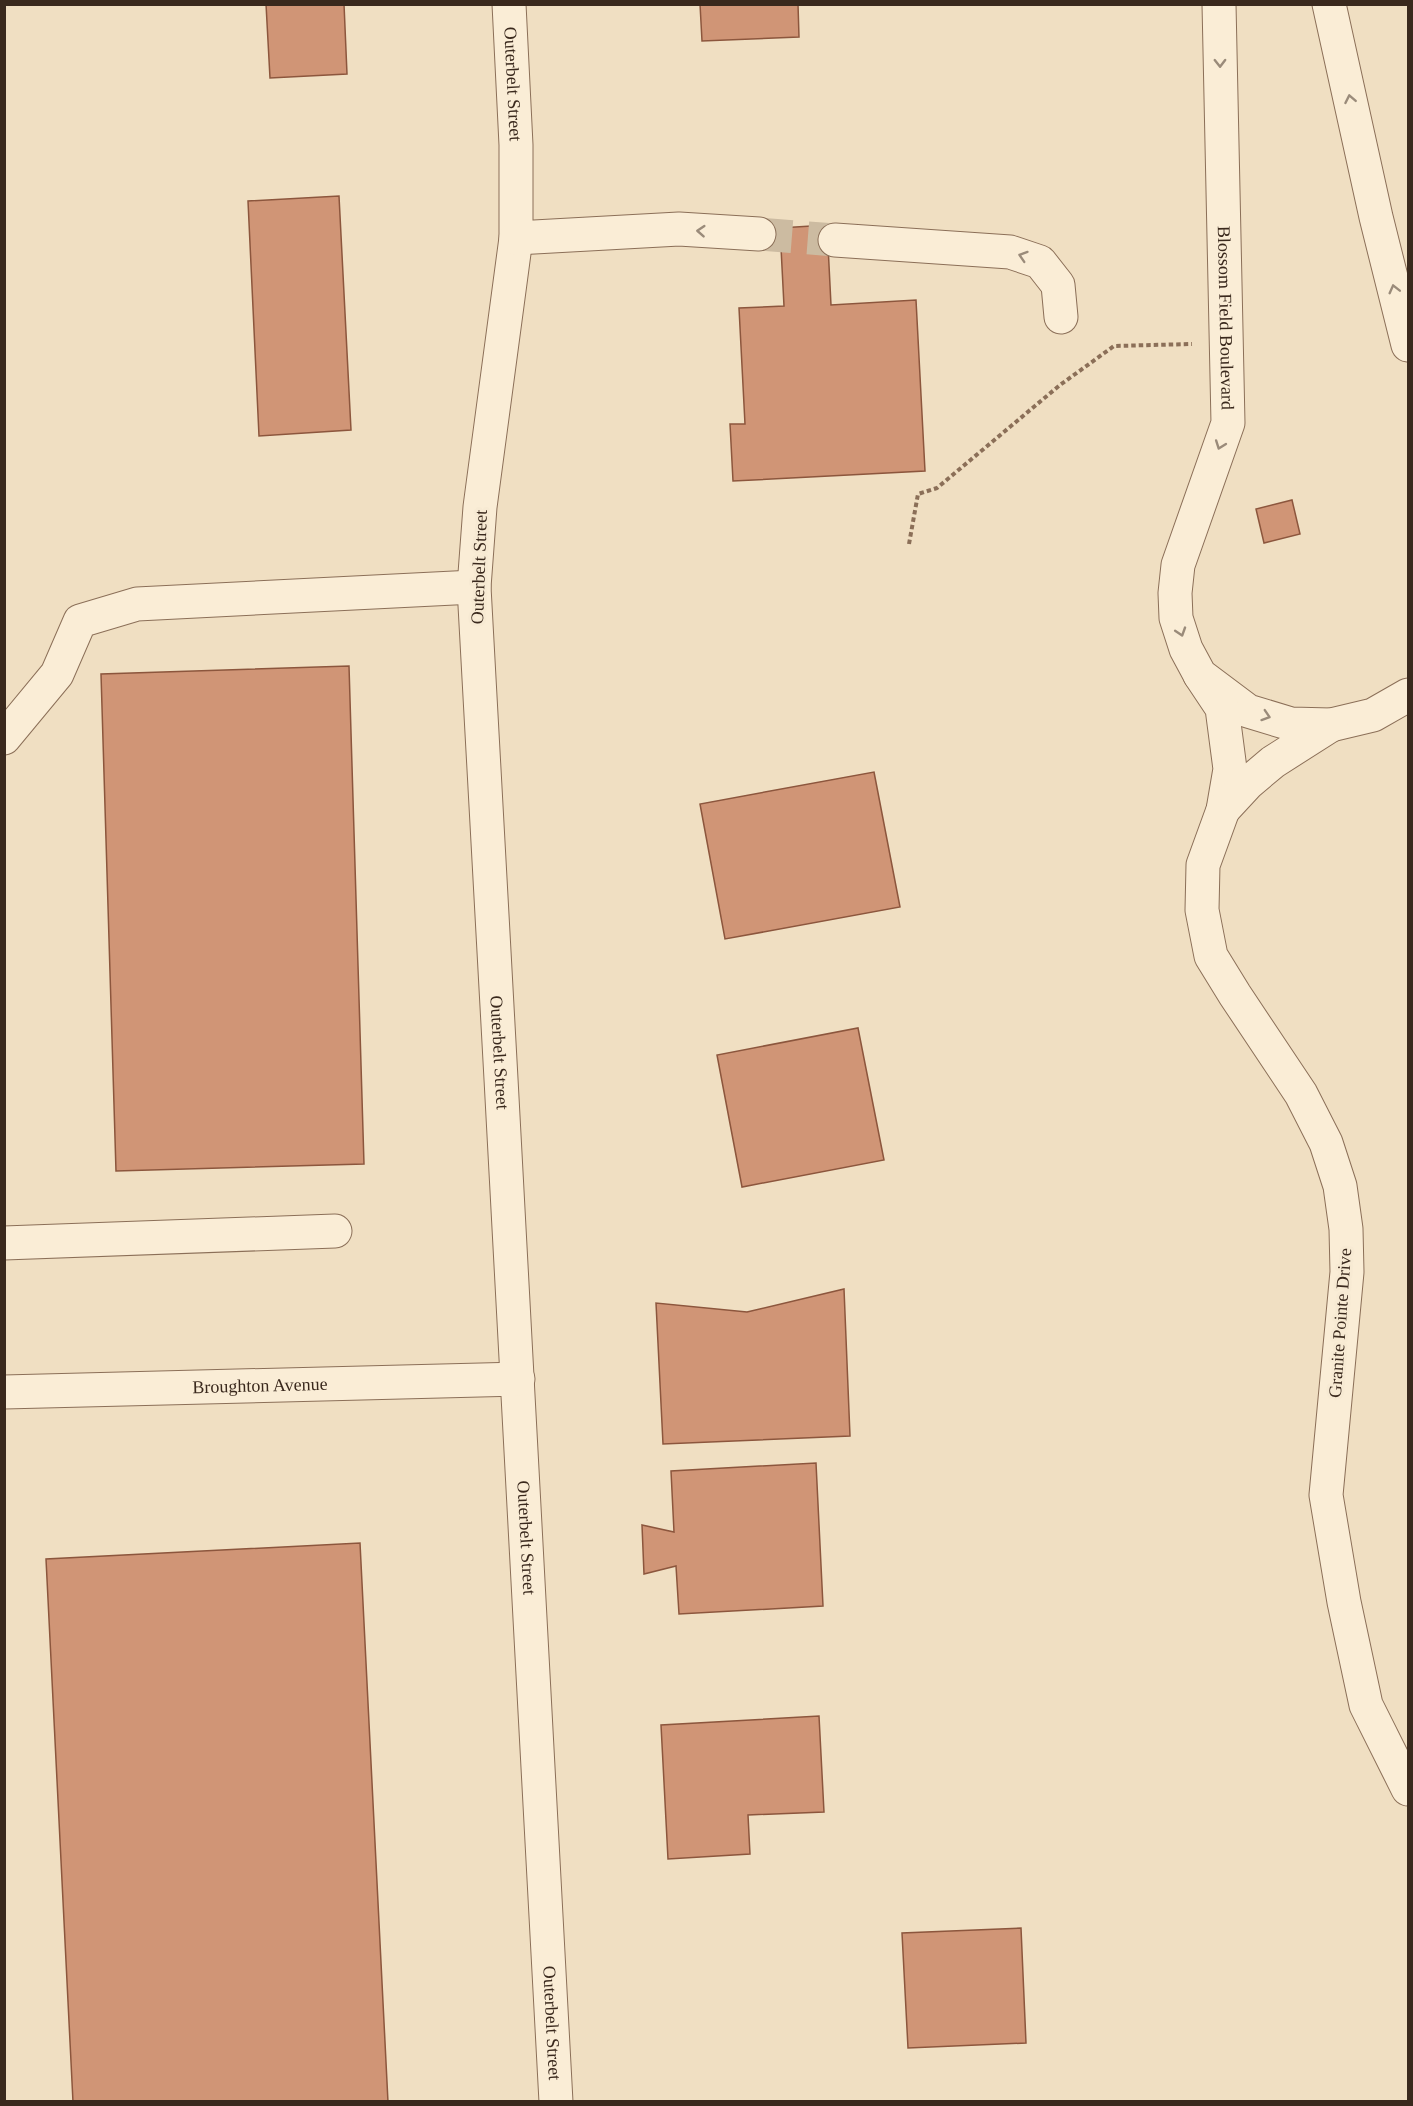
<svg xmlns="http://www.w3.org/2000/svg" width="1413" height="2106" font-family="'Times New Roman',serif">
	<rect width="100%" height="100%" fill="#f0dfc2"/>
	<!-- building -->
	<g fill="#d09576" stroke="#8c563d" stroke-width="1.5">
		<polygon points="266,4 344,4 347,74 270,78"/>
		<polygon points="700,4 798,4 799,37 702,41"/>
		<polygon points="339,196 351,430 259,436 248,201"/>
		<polygon points="827,225 831,305 916,300 925,471 733,481 730,424 745,424 739,308 784,306 780,228"/>
		<polygon points="1292,500 1300,534 1264,543 1256,509"/>
		<polygon points="349,666 364,1164 116,1171 101,674"/>
		<polygon points="874,772 900,907 725,939 700,804"/>
		<polygon points="858,1028 884,1160 742,1187 717,1055"/>
		<polygon points="844,1289 850,1436 663,1444 656,1303 747,1312"/>
		<polygon points="816,1463 823,1606 679,1614 676,1566 644,1574 642,1525 674,1532 671,1471"/>
		<polygon points="360,1543 388,2102 73,2102 46,1559"/>
		<polygon points="819,1716 824,1812 748,1815 750,1854 668,1859 661,1725"/>
		<polygon points="1021,1928 1026,2043 908,2048 902,1933"/>
	</g>
	<g fill="none" stroke-linecap="round" stroke-linejoin="round">
		<!-- minor-tunnel -->
		<polyline stroke="#ccbba1" stroke-width="33" stroke-dasharray="33 16" stroke-linecap="butt" points="759,234 835,240"/>
		<defs>
			<g id="minor">
				<path id="s1" d="M509,4L516,145V238L480,507L474,587C501,1092 531,1596 556,2102"/>
				<path id="s2" d="M1219,4L1228,423L1178,565L1175,593L1176,618L1186,649L1200,675L1248,711L1291,724L1331,725L1373,715L1408,695"/>
				<polyline points="1329,4 1376,217 1408,345"/>
				<polyline points="516,238 679,229 759,234"/>
				<polyline points="835,240 1010,252 1040,262 1058,285 1061,317"/>
				<polyline points="1200,675 1222,708 1230,769 1223,810 1203,865 1202,910 1211,956 1235,995 1301,1094 1326,1143 1340,1186 1346,1229 1347,1272 1326,1495 1344,1602 1366,1705 1408,1789"/>
				<polyline points="4,738 57,674 80,621 137,604 474,587"/>
				<polyline points="1223,810 1248,783 1273,762 1331,725"/>
				<polyline points="4,1243 335,1231"/>
				<path id="s3" d="M4,1392L518,1379"/>
			</g>
		</defs>
		<!-- minor casing -->
		<use href="#minor" stroke="#8b6f58" stroke-width="35"/>
		<!-- path -->
		<polyline stroke="#8b6f58" stroke-width="4" stroke-dasharray="4.5 3" stroke-linecap="butt" points="909,544 918,494 937,488 1060,385 1114,346 1192,344"/>
		<!-- minor -->
		<use href="#minor" stroke="#faedd6" stroke-width="33"/>
	</g>
	<!-- one-way arrows -->
	<defs><path id="oneway-chevron" d="M-2-3.5L2.5 0L-2 3.5" fill="none" stroke-width="1.6" stroke-linecap="round" stroke-linejoin="round" transform="scale(1.5)"/></defs>
	<g stroke="#9a8b7a">
		<use href="#oneway-chevron" transform="translate(1220 63) rotate(89)"/>
		<use href="#oneway-chevron" transform="translate(1350 99) rotate(-101)"/>
		<use href="#oneway-chevron" transform="translate(701 231) rotate(-176)"/>
		<use href="#oneway-chevron" transform="translate(1023 256) rotate(-162)"/>
		<use href="#oneway-chevron" transform="translate(1394 289) rotate(-104)"/>
		<use href="#oneway-chevron" transform="translate(1220 445) rotate(110)"/>
		<use href="#oneway-chevron" transform="translate(1181 632) rotate(72)"/>
		<use href="#oneway-chevron" transform="translate(1266 716) rotate(18)"/>
	</g>
	<g text-anchor="middle" stroke-width="6" stroke-linejoin="round" paint-order="stroke">
		<!-- street labels -->
		<g font-size="18" fill="#3a291d" stroke="#f7ead3">
			<text dy="6" stroke="none"><textPath href="#s1" startOffset="80">Outerbelt Street</textPath></text>
			<text dy="6" stroke="none"><textPath href="#s2" startOffset="314">Blossom Field Boulevard</textPath></text>
			<text transform="translate(479 567) rotate(-88)" y="6">Outerbelt Street</text>
			<text dy="6" stroke="none"><textPath href="#s1" startOffset="1052">Outerbelt Street</textPath></text>
			<text transform="translate(1340 1323) rotate(-86)" y="6">Granite Pointe Drive</text>
			<text dy="6" stroke="none"><textPath href="#s3" startOffset="256">Broughton Avenue</textPath></text>
			<text dy="6" stroke="none"><textPath href="#s1" startOffset="1538">Outerbelt Street</textPath></text>
			<text dy="6" stroke="none"><textPath href="#s1" startOffset="2024">Outerbelt Street</textPath></text>
		</g>
	</g>
	<!-- border -->
	<rect width="1413" height="2106" fill="none" stroke="#3a291d" stroke-width="12"/>
</svg>
